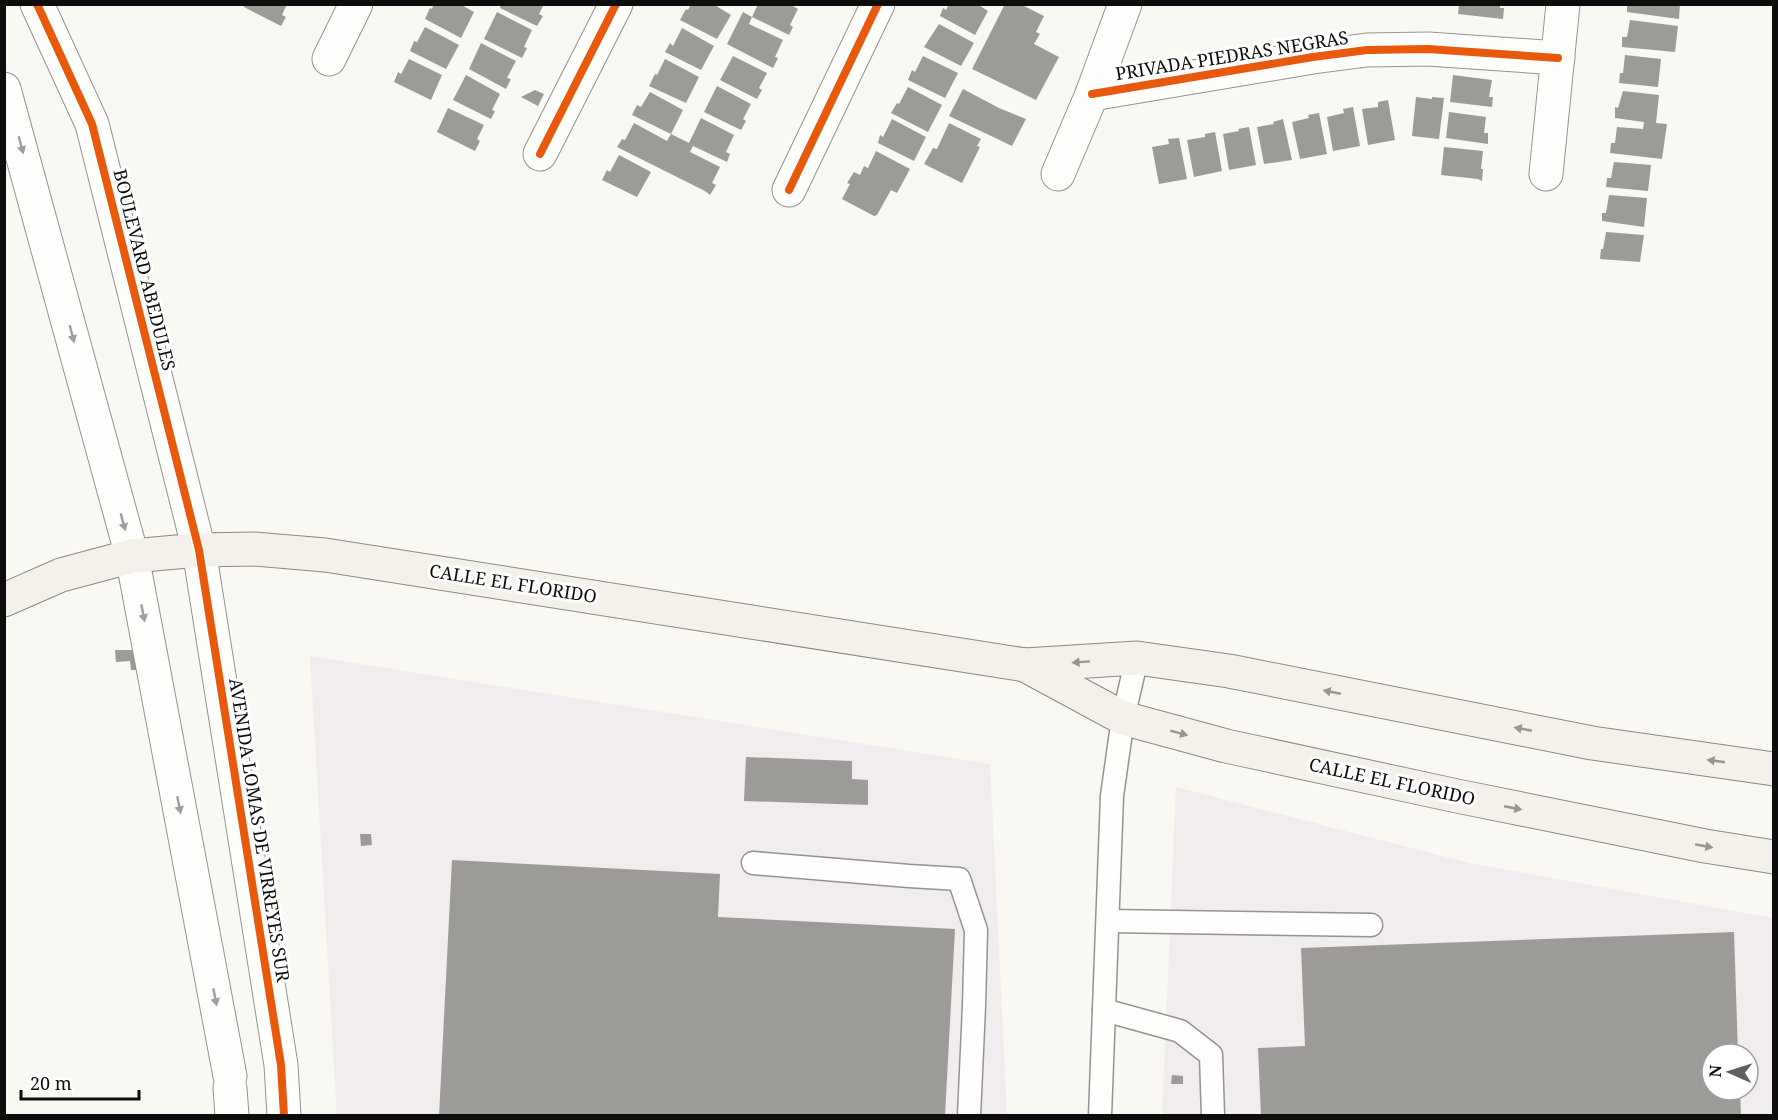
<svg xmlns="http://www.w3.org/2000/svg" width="1778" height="1120" font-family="'Noto Serif',serif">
	<rect width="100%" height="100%" fill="#faf8f2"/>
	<!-- industrial -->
	<g fill="#f1ecee" fill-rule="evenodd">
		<polygon points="310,656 990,764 1007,1115 336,1115 336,1100"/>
		<path d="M1176,787L1469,863L1773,918V1115L1162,1116ZM1712,1054H1748V1090H1712Z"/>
	</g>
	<!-- building -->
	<g fill="#9d9b98">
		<polygon points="245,4 287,4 282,15 286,17 281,26 244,7"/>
		<polygon points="434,4 460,4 474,12 461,38 425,19 430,8 432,9"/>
		<polygon points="501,4 544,4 539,14 543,16 537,26 500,8"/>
		<polygon points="691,4 713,4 731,15 717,39 680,20 686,9 688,10"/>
		<polygon points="758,4 789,4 798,9 790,25 793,27 789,35 752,17"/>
		<polygon points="949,4 977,4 988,11 975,35 940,16 943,8 946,10"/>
		<polygon points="1005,4 1020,4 1044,16 1036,32 1040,34 1034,44 1059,57 1036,100 972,69"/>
		<polygon points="1627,4 1680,4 1679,19 1627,12"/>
		<polygon points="1459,5 1500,5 1500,8 1504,8 1503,19 1458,14"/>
		<polygon points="497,12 532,30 524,47 527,48 522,58 484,39"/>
		<polygon points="743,12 752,17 749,24 783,40 775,57 778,58 773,68 727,44"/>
		<polygon points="1630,20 1678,26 1675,52 1622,47 1622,37 1627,37"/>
		<polygon points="939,24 974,43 961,66 924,47"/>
		<polygon points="425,27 459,45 446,69 410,51 414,41 417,42"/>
		<polygon points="682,28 714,46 701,70 665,52 670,43 673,46"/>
		<polygon points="481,43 516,61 507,78 511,79 506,89 469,69"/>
		<polygon points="1625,55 1661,59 1658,87 1619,83 1620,73 1623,73"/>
		<polygon points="733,56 767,73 759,88 762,90 757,99 720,80"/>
		<polygon points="923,56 958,73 945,98 908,80 912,70 915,72"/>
		<polygon points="409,59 442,75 431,100 394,82 398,72 401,74"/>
		<polygon points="665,59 699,77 686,103 649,86 655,74 657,75"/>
		<polygon points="466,75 500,94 492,110 495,111 491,119 453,100"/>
		<polygon points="1453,75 1492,80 1489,97 1493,97 1492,107 1450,102"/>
		<polygon points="717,86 751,104 743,119 746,121 741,130 704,112"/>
		<polygon points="908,87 942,105 928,132 891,113 897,103 899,104"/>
		<polygon points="963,89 999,108 1026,119 1012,146 949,116"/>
		<polygon points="535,90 544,94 538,106 521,97"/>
		<polygon points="1623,91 1659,95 1656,123 1667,124 1662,159 1610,153 1611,143 1615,143 1617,127 1643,129 1644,122 1615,118 1615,107 1618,108"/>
		<polygon points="650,92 683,110 671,134 632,115 637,105 641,107"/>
		<polygon points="1416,97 1432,99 1432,97 1444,98 1439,139 1412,136"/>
		<polygon points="1388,100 1395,140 1368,145 1362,109 1378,107 1378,102"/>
		<polygon points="1353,107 1360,146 1333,151 1327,117 1344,113 1343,109"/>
		<polygon points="448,108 484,125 477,139 480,141 475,151 437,132"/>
		<polygon points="1449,112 1486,117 1484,133 1488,133 1488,144 1446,138"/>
		<polygon points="1319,113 1327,154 1300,159 1292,122 1309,118 1308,115"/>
		<polygon points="701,118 734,135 726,152 730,154 727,162 693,146 690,152 720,167 712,183 716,185 710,195 705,191 617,147 622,139 625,140 634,123 667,141 671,134 689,143"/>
		<polygon points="892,119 926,137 914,161 878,143 880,135 883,137"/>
		<polygon points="1283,119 1292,160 1264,164 1257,127 1274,124 1273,122"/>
		<polygon points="949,123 981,139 977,146 980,147 962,183 924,164 933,148 937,149"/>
		<polygon points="1249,127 1256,165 1229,170 1223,134 1239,131 1238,129"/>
		<polygon points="1215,132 1222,171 1194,177 1187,140 1205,137 1205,134"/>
		<polygon points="1179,138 1187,179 1159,184 1152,147 1169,144 1168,139"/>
		<polygon points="1444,147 1483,151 1481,169 1483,169 1482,181 1478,179 1441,175"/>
		<polygon points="876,151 910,169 897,193 891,190 877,215 874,216 842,199 850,184 847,183 854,172 860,175 864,166 868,168"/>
		<polygon points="619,155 651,172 637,197 602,180 607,170 610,172"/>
		<polygon points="1614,162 1651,165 1648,191 1606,187 1607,178 1611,178"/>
		<polygon points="1609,195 1647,198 1644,227 1602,221 1602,213 1606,213"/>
		<polygon points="1606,232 1644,235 1640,262 1600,259 1601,249 1603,249"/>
		<polygon points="115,650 135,650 138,670 131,670 130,661 116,662"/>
		<polygon points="746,757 852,761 852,779 868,780 868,805 744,801"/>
		<polygon points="360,834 371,834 372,845 361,846"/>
		<polygon points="452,860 720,874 718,917 955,929 945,1116 439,1116"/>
		<polygon points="1734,932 1738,1054 1712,1054 1712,1090 1740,1090 1741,1116 1261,1116 1258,1048 1305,1046 1301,948"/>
		<polygon points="1172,1075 1183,1076 1183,1084 1171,1084"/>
	</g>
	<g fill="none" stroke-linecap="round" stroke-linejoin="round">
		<defs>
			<g id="service">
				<polyline points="753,863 909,876 959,879 976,930 974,1006 969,1116"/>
				<polyline points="1108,921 1371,925"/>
				<polyline points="1104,1010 1180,1031 1211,1055 1213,1116"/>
				<polyline points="1100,1116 1112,796 1123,718 1137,658"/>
			</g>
			<g id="minor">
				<polyline points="329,59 356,4"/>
				<polyline points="1092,94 1313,57 1367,50 1428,49 1558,58"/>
				<polyline points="540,154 616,4"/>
				<polyline points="1058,174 1092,94 1125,4"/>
				<polyline points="1546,174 1563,4"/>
				<polyline points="789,190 878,4"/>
			</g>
			<g id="tertiary">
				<polyline points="37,4 92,124 199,550 281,1065 284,1116"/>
				<polyline points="4,89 132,556 230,1076"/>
				<polyline points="230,1088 232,1116"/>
			</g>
			<g id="secondary">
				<polyline points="4,600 61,575 132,556 199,550 254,549 325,555 1025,665 1137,658 1229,671 1592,743 1774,769"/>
				<polyline points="1025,665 1123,718 1226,746 1457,796 1705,846 1774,857"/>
			</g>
		</defs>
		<!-- service casing -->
		<use href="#service" stroke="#949390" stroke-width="25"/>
		<!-- minor casing -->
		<use href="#minor" stroke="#949390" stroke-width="35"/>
		<!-- tertiary casing -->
		<use href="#tertiary" stroke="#949390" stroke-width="35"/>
		<!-- secondary casing -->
		<use href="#secondary" stroke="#8a8987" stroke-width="35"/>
		<!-- service -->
		<use href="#service" stroke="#fefefd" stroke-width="22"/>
		<!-- minor -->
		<use href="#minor" stroke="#fefefd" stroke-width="33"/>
		<!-- tertiary -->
		<use href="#tertiary" stroke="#fefefd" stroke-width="33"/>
		<!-- secondary -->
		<use href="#secondary" stroke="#f4f1ea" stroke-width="33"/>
		<defs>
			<g id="cycleway">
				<polyline points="37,4 92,124 199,550 281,1065 284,1116"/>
				<polyline points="1092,94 1313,57 1367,50 1428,49 1558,58"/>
				<polyline points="540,154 616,4"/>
				<polyline points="789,190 878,4"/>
			</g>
		</defs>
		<!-- cycleway casing -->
		<use href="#cycleway" stroke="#fff" stroke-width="11"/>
		<!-- cycleway -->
		<use href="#cycleway" stroke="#e8590c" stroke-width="8"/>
	</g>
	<!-- one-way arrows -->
	<defs><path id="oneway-solid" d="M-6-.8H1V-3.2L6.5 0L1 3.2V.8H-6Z" transform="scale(1.5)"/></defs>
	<g fill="#9e9e9d">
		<use href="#oneway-solid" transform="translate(21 145) rotate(75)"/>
		<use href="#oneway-solid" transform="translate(72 334) rotate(75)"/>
		<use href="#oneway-solid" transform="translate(123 522) rotate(75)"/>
		<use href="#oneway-solid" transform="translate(143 613) rotate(79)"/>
		<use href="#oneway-solid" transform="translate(179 805) rotate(79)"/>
		<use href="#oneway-solid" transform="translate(215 997) rotate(79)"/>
	</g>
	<g fill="#989692">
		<use href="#oneway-solid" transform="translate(1081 662) rotate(176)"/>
		<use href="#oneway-solid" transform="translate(1332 692) rotate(-169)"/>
		<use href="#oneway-solid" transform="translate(1523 729) rotate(-169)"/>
		<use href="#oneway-solid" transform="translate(1179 733) rotate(15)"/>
		<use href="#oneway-solid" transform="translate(1716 761) rotate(-172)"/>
		<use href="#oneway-solid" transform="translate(1513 808) rotate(11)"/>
		<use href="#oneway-solid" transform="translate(1704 846) rotate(10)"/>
	</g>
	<g text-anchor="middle" stroke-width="6" stroke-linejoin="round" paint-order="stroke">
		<!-- street labels -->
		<g font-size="18" fill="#0d0d0d" stroke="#fff">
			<text transform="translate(1232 56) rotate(-9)" y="6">PRIVADA PIEDRAS NEGRAS</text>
			<text transform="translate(144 270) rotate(76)" y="6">BOULEVARD ABEDULES</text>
			<text transform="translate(513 584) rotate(9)" y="6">CALLE EL FLORIDO</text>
			<text transform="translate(1392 782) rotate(12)" y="6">CALLE EL FLORIDO</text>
			<text transform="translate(259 830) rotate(81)" y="6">AVENIDA LOMAS DE VIRREYES SUR</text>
		</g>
	</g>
	<!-- border -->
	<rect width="1778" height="1120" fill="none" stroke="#0d0d0d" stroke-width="12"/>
	<!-- north arrow -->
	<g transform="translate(1730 1072) rotate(273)"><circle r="28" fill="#ffffff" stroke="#9e9e9e" stroke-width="1.5"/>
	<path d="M0-4.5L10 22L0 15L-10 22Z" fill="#605f5d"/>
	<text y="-9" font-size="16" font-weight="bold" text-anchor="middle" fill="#0d0d0d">N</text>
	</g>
	<!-- scale -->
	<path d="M21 1090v9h118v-9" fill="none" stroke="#0d0d0d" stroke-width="3"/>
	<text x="30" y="1090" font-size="18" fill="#0d0d0d" stroke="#ffffff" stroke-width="4.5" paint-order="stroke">20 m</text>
</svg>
